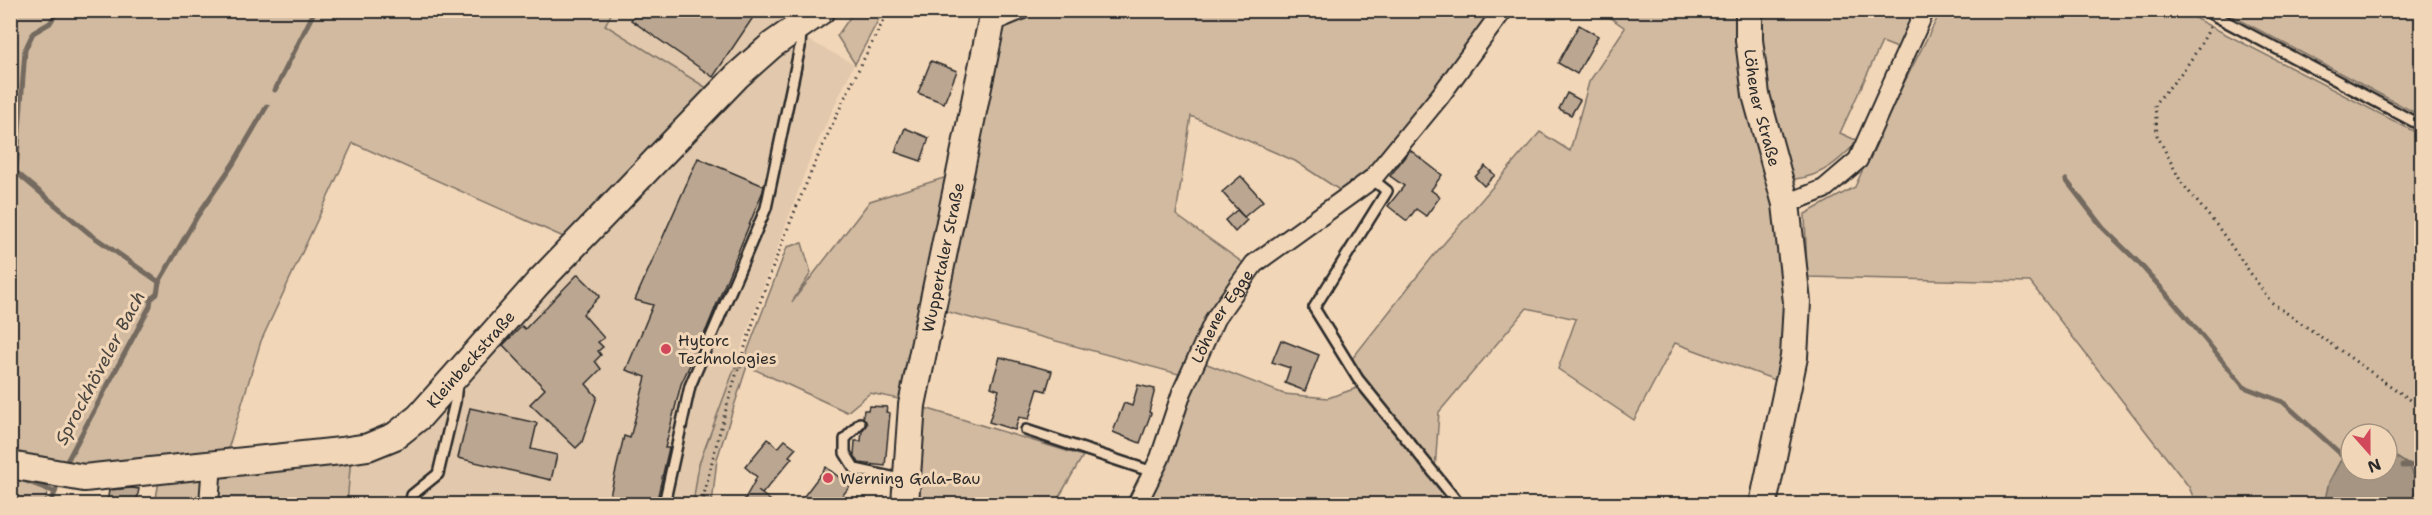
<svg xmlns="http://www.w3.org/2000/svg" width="2432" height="515" font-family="'Shantell Sans',sans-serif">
	<rect width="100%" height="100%" fill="#f2d6b8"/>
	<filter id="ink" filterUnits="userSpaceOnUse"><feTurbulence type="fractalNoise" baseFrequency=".0167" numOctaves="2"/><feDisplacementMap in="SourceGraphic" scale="12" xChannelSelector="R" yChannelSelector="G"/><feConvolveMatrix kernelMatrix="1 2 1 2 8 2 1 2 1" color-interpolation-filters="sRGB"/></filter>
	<g filter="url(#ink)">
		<!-- built -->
		<g fill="#e2c8ac">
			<polygon points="613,11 802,11 710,90 605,24"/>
			<polygon points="793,32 854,64 809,161 699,464 693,504 347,504 351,456 399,442"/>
		</g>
		<!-- green -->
		<g fill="#d1baa0" stroke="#7e7266" stroke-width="1.5" fill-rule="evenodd">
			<polygon points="855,10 883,11 855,64 837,36"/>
			<polygon points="1036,10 1495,11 1372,173 1344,193 1295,161 1191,116 1176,215 1246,265 1182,375 941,310 1005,23"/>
			<polygon points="11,11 613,11 605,25 710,90 568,239 353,143 261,341 226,456 76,470 11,457"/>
			<polygon points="1601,11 1738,11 1775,198 1789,306 1778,381 1675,343 1634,420 1558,369 1576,319 1527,308 1439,412 1435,470 1360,378 1351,360 1434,255 1540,132 1570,151 1589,82 1625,28"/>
			<path d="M1758,11H1918L1900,49L1882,42L1840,133L1858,141C1839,161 1823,176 1795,179L1788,172L1765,89Z"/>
			<path d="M1941,11H2181L2421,135V504H2196L2189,487L2030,282L1807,277L1805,214L1855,187L1883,124ZM2351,434H2387V470H2351Z"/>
			<polygon points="2223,11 2421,11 2421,116"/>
			<polygon points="950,176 923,313 915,318 904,400 870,393 847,412 747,366 717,459 712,504 693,504 699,464 735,367 741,368 787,247 802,243 811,273 792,302 870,201"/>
			<polygon points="1202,362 1284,394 1328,398 1357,388 1447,497 1438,504 1140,504"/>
			<polygon points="925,408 1083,456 1055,504 916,504 917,478"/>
			<polygon points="351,456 347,504 155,504 160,475"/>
			<polygon points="10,474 49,479 45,504 11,504"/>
		</g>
		<!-- water -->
		<polygon fill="#a59582" stroke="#746b5f" stroke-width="1.5" points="2387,451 2409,465 2418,484 2410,504 2342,504 2325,499 2329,482 2343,456 2351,454 2351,470 2387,470"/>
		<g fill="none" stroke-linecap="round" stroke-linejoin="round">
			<!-- stream -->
			<g stroke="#746b5f" stroke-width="5">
				<polyline points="52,10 55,15 50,23 33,33 25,50 16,172 90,234 159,282"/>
				<polyline points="275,90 315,10"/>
				<polyline points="2066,180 2103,228 2139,263 2184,314 2244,387 2283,402 2343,456 2351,459"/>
				<polyline points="65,465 150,306 151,299 157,294 159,282 198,215 233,164 267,106"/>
				<polyline points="2403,466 2422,465"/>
				<polyline points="18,478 55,492"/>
				<polyline points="50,504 56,490"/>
			</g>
		</g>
		<!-- building -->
		<g fill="#bba691" stroke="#2b2b2b" stroke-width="1.5">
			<polygon points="638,10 758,10 713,77 631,20"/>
			<polygon points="1579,25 1598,36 1577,74 1558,63"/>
			<polygon points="931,61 957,71 944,103 918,93"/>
			<polygon points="1567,93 1580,100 1571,115 1559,109"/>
			<polygon points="905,128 929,138 921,161 895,152"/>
			<polygon points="1410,150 1442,175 1431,190 1440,197 1426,216 1416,209 1407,221 1388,206 1404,186 1390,176"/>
			<polygon points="698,158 764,186 763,191 707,328 681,384 665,448 669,448 656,504 608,504 624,436 630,438 646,377 626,370 653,305 635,300"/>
			<polygon points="1485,166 1495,175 1484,186 1475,177"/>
			<polygon points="1241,176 1263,201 1244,217 1222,192"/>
			<polygon points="1237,210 1247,220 1235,232 1225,220"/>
			<polygon points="578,274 600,296 583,314 604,338 598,342 603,347 598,351 601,355 595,361 601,369 586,384 597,397 582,442 576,448 530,404 545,389 503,345 522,326 525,329"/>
			<polygon points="1281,340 1319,355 1305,391 1285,383 1290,368 1272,362"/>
			<polygon points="1000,357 1052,371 1046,391 1038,389 1029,419 1019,417 1015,430 989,422 999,390 991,387"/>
			<polygon points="1138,385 1155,389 1149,412 1151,413 1140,443 1113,432 1124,403 1132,406"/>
			<polygon points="869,406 887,407 886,412 890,413 885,466 859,463 854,455 855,441 861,441 862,431 867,424 863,417 864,410 868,410"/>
			<polygon points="470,408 537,423 531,449 557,455 551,480 458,458"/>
			<polygon points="768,439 778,448 785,440 796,448 789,456 792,458 762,494 758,491 775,504 742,504 757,477 745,467"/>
			<polygon points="826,467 850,486 836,504 815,504 804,496"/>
			<polygon points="132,488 139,489 136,504 107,504 109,490"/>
		</g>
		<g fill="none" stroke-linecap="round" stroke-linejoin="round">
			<defs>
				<g id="lane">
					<polyline points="2204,10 2422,126"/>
					<polyline points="1372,179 1387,191 1314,308 1358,379 1459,504"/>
					<polyline points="860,423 845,439 845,453 855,469 905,480"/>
					<polyline points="1026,430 1153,472"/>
					<polyline points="410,504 412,495 438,474 455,402 457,383"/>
					<polyline points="664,504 690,386 766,208 800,47 801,29"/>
				</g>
				<g id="street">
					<polyline points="992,22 1021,10"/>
					<polyline points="1786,204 1824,189 1858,160 1925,10"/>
					<polyline points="209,504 212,463"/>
					<path id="s1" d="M1137,504L1160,458L1182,392L1215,319L1254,264L1372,179L1440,96L1503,10"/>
				</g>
				<g id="secondary">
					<path id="s2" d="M1749,10V40L1756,95L1786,204L1797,302L1794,357L1763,504"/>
					<path id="s3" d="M10,465L84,478L341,451L368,447L395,436L419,417L538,283L737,76L772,45L822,10"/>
					<path id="s4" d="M905,504L912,405L994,10"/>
				</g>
			</defs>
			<!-- lane casing -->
			<use href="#lane" stroke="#2b2b2b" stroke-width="14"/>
			<!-- street casing -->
			<use href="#street" stroke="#2b2b2b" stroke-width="22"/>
			<!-- secondary casing -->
			<use href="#secondary" stroke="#2b2b2b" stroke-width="30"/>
			<!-- path -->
			<g stroke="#2b2b2b" stroke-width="3" stroke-dasharray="1.5 4.5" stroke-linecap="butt">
				<path d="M2210,27C2196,56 2177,80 2155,103L2157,135L2181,182L2218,227L2271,302L2422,408"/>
				<path d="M702,504C740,333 807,165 889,10"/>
			</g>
			<!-- lane -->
			<use href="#lane" stroke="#f2d6b8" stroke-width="9"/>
			<!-- street -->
			<use href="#street" stroke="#f2d6b8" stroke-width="18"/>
			<!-- secondary -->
			<use href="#secondary" stroke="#f2d6b8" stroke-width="26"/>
		</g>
	</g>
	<!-- markers -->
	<g fill="#d1495b" stroke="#f2d6b8" stroke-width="2">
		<circle cx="666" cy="349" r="6"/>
		<circle cx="828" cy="478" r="6"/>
	</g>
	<g text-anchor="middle" stroke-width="6" stroke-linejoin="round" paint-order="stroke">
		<!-- street labels -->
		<g font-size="16" fill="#2b2b2b" stroke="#f2d6b8">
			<text dy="6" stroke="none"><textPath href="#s2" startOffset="99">Löhener Straße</textPath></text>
			<text dy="6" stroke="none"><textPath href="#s4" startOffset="250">Wuppertaler Straße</textPath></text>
			<text dy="6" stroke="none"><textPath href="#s1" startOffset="207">Löhener Egge</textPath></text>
			<text dy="6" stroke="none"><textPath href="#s3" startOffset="498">Kleinbeckstraße</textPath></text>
		</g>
		<!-- poi labels -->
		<g font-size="16" fill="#2b2b2b" stroke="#f2d6b8" text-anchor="start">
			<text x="678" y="346">Hytorc<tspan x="678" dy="18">Technologies</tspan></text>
			<text x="840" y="484">Werning Gala-Bau</text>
		</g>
		<!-- water labels -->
		<g font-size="18" font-style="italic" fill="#4a4641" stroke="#f2d6b8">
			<text transform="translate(100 368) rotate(-62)" y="6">Sprockhöveler Bach</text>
		</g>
	</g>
	<!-- margin -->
	<rect width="2432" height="515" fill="none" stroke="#f2d6b8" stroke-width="36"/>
	<rect x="18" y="18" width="2396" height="479" fill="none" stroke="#2b2b2b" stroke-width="2" filter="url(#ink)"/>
	<!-- north arrow -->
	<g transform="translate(2369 452) rotate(159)"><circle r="28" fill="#f2d6b8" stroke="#a29280" stroke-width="1.5"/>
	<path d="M0-4.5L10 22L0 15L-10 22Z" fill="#d1495b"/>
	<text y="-9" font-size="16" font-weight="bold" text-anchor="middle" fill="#2b2b2b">N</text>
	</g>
</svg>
